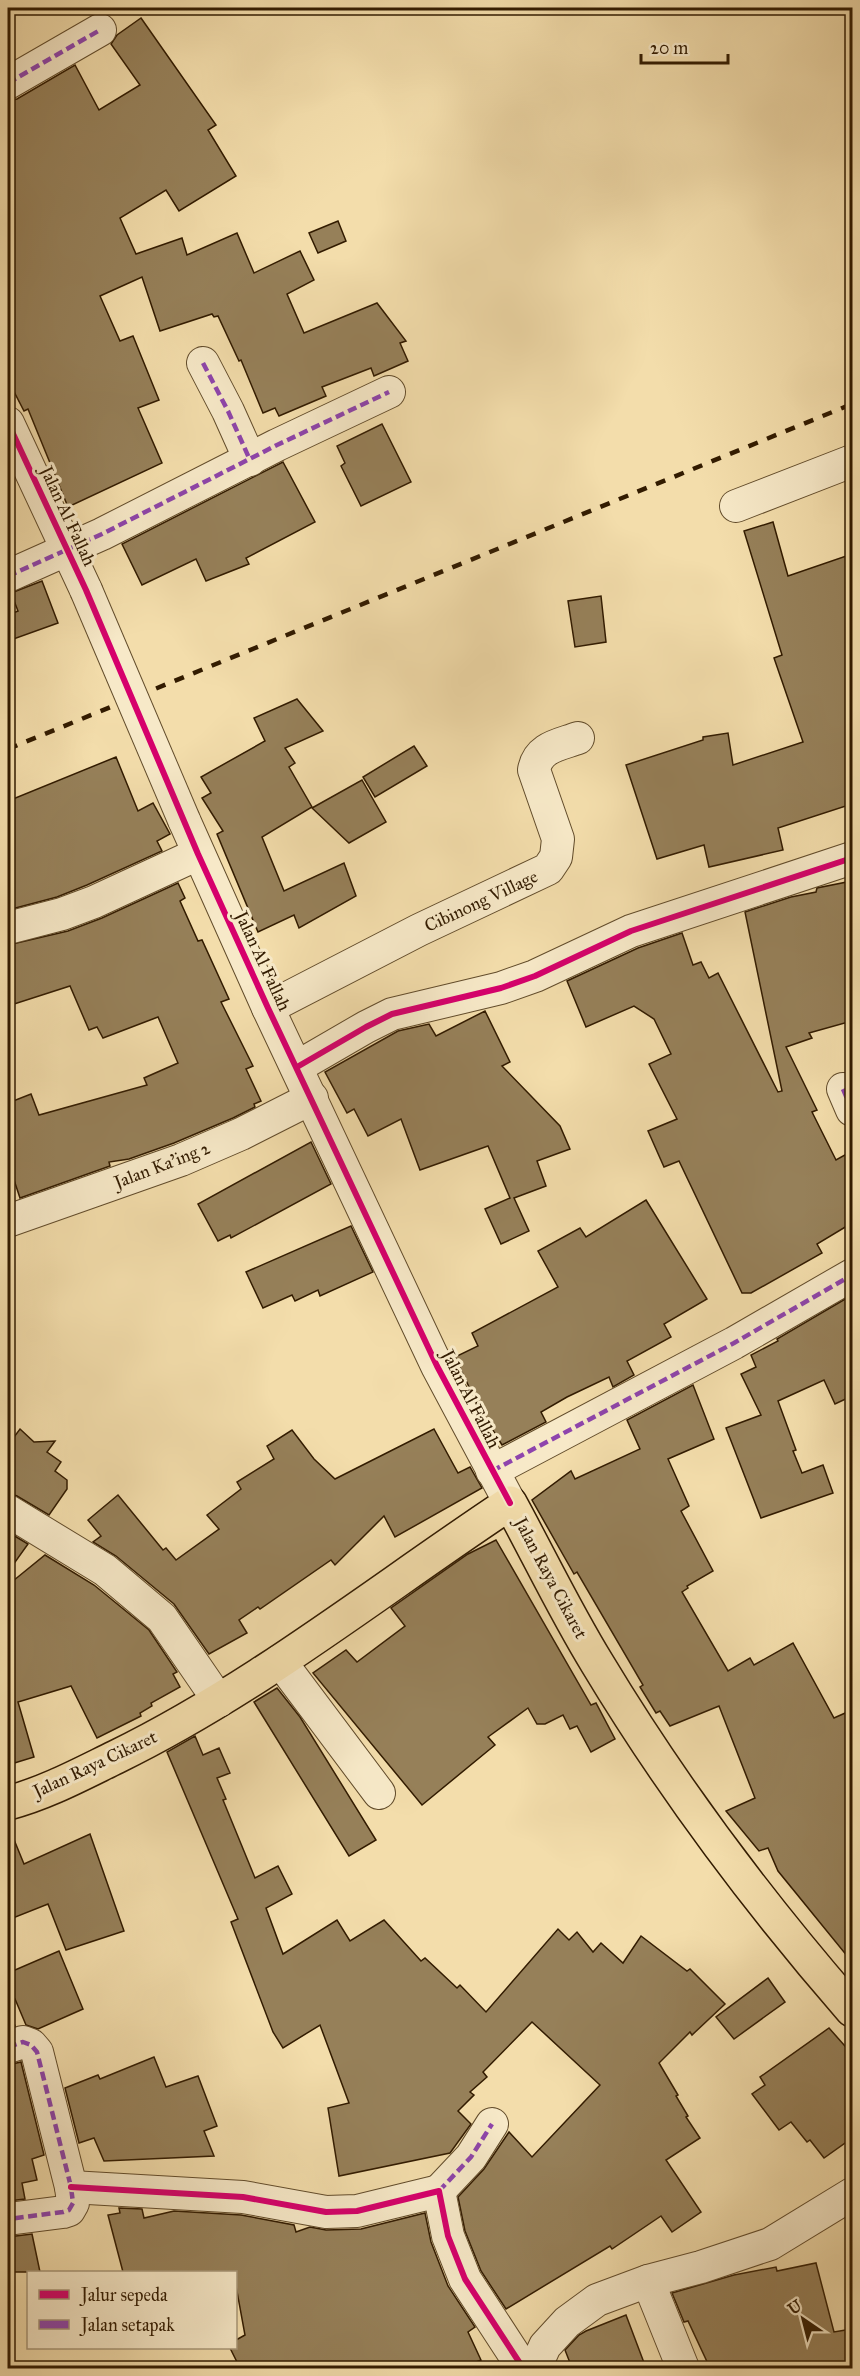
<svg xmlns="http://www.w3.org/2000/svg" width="860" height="2376" font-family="'IM FELL Great Primer',serif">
	<rect width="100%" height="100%" fill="#f3ddab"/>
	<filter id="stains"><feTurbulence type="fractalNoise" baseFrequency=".00333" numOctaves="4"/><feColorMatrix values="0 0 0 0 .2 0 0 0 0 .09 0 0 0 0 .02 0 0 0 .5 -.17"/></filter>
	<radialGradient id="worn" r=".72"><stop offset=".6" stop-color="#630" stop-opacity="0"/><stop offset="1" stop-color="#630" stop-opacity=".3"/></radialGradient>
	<!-- building -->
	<g fill="#968059" stroke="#321b00" stroke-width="1.5">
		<polygon points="141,18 216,125 208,130 236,176 179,211 166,190 120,218 136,254 182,238 187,255 237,233 254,273 300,251 314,280 287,294 304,333 377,303 406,341 400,343 408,361 374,376 371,368 322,387 326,396 279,416 275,408 263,413 241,360 239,361 218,316 214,317 212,314 160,331 142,277 100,296 120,341 133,336 159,400 138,408 162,463 68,507 28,409 24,411 8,380 8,101 17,99 75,65 99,110 140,85 111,44 117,35"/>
		<polygon points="338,221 346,241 318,253 309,233"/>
		<polygon points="382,424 411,482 361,506 341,466 345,463 337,446"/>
		<polygon points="283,462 315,522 246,558 249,564 206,581 196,559 142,585 122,544"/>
		<polygon points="773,522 788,576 852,554 852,804 778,828 783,850 709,867 704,845 657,859 626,765 703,740 703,737 728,733 733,765 803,742 774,658 782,655 744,531"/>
		<polygon points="42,581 58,623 8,641 8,615 18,611 11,593"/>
		<polygon points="601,596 606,642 575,647 568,601"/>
		<polygon points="297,699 323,731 285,748 295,763 289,767 312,807 262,837 284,891 344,863 356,896 299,928 294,915 258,932 217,834 223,831 202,798 211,793 201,777 265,741 254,718"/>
		<polygon points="414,746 427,766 375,797 363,777"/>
		<polygon points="116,757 138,811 153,803 170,834 157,841 162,851 87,885 57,897 8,910 8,801"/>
		<polygon points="362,780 386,822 349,843 312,808"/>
		<polygon points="852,881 852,1021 809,1033 812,1038 786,1047 817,1110 812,1112 836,1160 852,1151 852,1223 817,1244 822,1253 751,1293 742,1293 679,1161 664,1167 648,1131 677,1119 649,1064 671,1054 654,1019 634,1006 586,1027 567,981 638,948 682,933 693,965 701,962 709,978 718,973 778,1092 782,1091 745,912 791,897 816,892 817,888"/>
		<polygon points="178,883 185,898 180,901 198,941 202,940 229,999 221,1002 253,1066 246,1069 261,1101 254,1104 255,1107 233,1118 174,1143 129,1159 109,1162 110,1166 20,1198 8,1162 8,1103 31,1094 39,1115 147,1085 144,1078 178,1063 158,1017 103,1038 97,1027 89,1030 70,986 8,1006 8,945 68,931 102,918"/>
		<polygon points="485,1011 510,1062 502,1066 560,1126 570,1149 537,1161 546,1186 514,1198 529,1231 501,1244 485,1209 510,1198 488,1146 420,1170 401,1119 368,1136 354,1109 347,1113 325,1072 398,1031 429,1024 436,1036"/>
		<polygon points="311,1142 331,1184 231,1238 230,1235 218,1241 198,1204"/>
		<polygon points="646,1200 707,1299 664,1324 671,1337 627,1361 634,1375 613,1387 609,1377 567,1397 541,1412 546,1422 502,1445 478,1406 455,1357 478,1346 472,1333 558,1287 538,1251 580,1228 586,1237"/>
		<polygon points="351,1226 373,1272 320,1296 318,1290 295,1301 292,1295 263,1308 246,1272"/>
		<polygon points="852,1295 852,1396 835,1404 824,1380 778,1401 796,1450 793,1451 802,1473 823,1465 833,1493 761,1518 726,1428 761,1415 741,1374 756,1367 751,1355 778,1341 777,1339"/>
		<polygon points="693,1385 714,1439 668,1459 689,1506 681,1511 713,1571 687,1586 688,1588 682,1592 728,1671 750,1658 754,1665 793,1643 834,1718 852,1710 852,1962 778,1871 768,1848 759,1851 726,1811 755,1798 719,1706 670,1726 660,1711 656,1713 640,1687 643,1685 577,1572 574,1574 532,1500 571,1471 575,1479 640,1449 627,1420"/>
		<polygon points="20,1429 34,1442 55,1441 47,1452 61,1462 55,1471 67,1480 67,1489 49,1515 17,1496 8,1493 8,1445"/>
		<polygon points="434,1429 458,1473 470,1467 482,1488 395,1537 384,1516 335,1565 331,1560 260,1609 258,1607 239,1620 247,1633 209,1654 174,1604 116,1556 93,1542 101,1536 88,1520 118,1495 163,1550 166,1548 176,1560 219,1529 207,1515 241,1489 237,1482 274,1459 267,1446 292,1430 314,1459 335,1479"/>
		<polygon points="8,1532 28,1544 8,1572"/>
		<polygon points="496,1540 591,1705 596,1703 615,1739 591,1752 577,1726 570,1729 563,1715 545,1724 537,1724 528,1708 488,1737 495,1745 422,1805 313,1673 346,1650 357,1662 405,1626 391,1608 468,1554"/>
		<polygon points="45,1555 94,1585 149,1630 177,1672 173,1674 180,1687 151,1703 152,1706 140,1713 141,1716 97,1738 71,1686 18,1702 34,1757 8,1765 8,1585"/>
		<polygon points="277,1688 300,1717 376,1840 349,1856 254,1702"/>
		<polygon points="195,1736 203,1755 219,1748 230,1773 217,1778 226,1799 223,1800 255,1878 278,1866 292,1894 266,1908 283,1954 337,1920 350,1941 384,1920 421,1961 425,1958 457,1988 460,1985 486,2012 558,1929 569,1940 577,1932 593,1952 601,1943 623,1963 641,1936 687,1971 690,1969 725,2004 692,2035 690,2032 659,2063 678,2095 676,2096 688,2116 686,2117 700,2138 666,2160 701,2212 672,2232 661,2216 612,2249 610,2246 506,2309 481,2271 465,2231 458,2197 484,2169 509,2132 532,2157 600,2085 532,2022 483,2072 487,2077 470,2092 474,2095 458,2111 471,2124 450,2153 339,2176 328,2108 349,2103 320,2025 283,2048 273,2032 231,1922 238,1919 167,1752"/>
		<polygon points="8,1825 24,1864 90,1834 124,1931 66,1950 48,1904 8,1920"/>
		<polygon points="59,1951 83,2009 38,2029 26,2025 15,1999 8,2002 8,1973"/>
		<polygon points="768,1978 785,2002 734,2039 716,2017"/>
		<polygon points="10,2012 15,2026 8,2028 8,2013"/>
		<polygon points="829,2028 852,2054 852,2138 824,2158 810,2140 807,2142 791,2122 779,2130 752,2094 765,2085 760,2077"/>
		<polygon points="154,2057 166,2087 198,2076 217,2126 204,2131 214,2156 104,2161 94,2138 79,2143 65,2088 98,2075 100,2079"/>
		<polygon points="21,2062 44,2155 32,2159 37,2180 22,2183 25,2199 8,2201 8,2065"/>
		<polygon points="119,2208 142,2209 144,2218 174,2211 241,2215 294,2225 296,2232 310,2227 326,2230 361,2229 425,2213 431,2242 448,2286 475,2327 468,2332 481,2360 476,2362 478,2368 240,2368 230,2348 236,2348 236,2340 245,2335 236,2286 236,2272 123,2272 108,2215 120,2213"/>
		<polygon points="32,2234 40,2272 8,2272 8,2237"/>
		<polygon points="816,2263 834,2332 852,2329 852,2368 710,2368 688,2321 684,2322 672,2293 734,2275 776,2267 777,2271"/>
		<polygon points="626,2315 646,2368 572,2368 565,2350 579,2335 586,2331"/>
	</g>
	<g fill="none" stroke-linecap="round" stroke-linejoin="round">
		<defs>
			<g id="minor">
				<polyline points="8,83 100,30"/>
				<polyline points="203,363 228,411 250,460"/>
				<polyline points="8,423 86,590"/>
				<polyline points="736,506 852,461"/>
				<polyline points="8,576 102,534 277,445 389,392"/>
				<polyline points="184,820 268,1008 437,1366 510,1503"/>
				<polyline points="8,928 62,914 94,902 198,854"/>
				<path d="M268,1008L419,930L548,869L556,857L558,839L534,770C538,747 559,745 578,738"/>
				<polyline points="297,1067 366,1027 392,1014 501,988 535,976 631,931 852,858"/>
				<polyline points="843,1089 852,1110"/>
				<polyline points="8,1221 181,1160 241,1134 312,1098"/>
				<polyline points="492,1471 734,1343 852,1275"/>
				<polyline points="8,1511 105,1570 162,1618 219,1701"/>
				<polyline points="280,1661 379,1793"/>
				<polyline points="8,2047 23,2042 31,2045 37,2052 71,2187 73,2203 69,2210 63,2212 8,2219"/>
				<polyline points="71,2187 243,2197 326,2212 357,2211 439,2191 448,2236 465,2279 523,2368"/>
				<polyline points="439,2191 471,2157 492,2124"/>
				<polyline points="648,2281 683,2368"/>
				<polyline points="535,2368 545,2346 567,2322 597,2300 648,2281 701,2267 770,2244 852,2194"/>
			</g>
			<path id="major" d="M8,1803C46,1793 81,1774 116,1757C257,1688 380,1589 510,1503C539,1556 565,1611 597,1663C671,1786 758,1902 852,2010"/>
		</defs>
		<!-- minor casing -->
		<use href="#minor" stroke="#624c2b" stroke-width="34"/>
		<!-- major casing -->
		<use href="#major" stroke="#321b00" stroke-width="36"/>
		<!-- minor -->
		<use href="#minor" stroke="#f7e9c8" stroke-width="32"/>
		<!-- major -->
		<use href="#major" stroke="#f3ddab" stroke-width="33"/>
		<!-- rail -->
		<polyline stroke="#321b00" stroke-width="4.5" stroke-dasharray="10 10" stroke-linecap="butt" points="8,749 852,404"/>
		<defs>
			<polyline id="minor-bridge" points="86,590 184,820"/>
		</defs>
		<!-- minor-bridge casing -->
		<use href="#minor-bridge" stroke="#624c2b" stroke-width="34" stroke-linecap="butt"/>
		<!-- minor-bridge -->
		<use href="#minor-bridge" stroke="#f7e9c8" stroke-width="32"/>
		<!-- quiet -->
		<g stroke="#8e44ad" stroke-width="4.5" stroke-dasharray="9 4.5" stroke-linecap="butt">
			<polyline points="8,83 100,30"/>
			<polyline points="203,363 228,411 250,460"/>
			<polyline points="8,576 102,534 277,445 389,392"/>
			<polyline points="843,1089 852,1110"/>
			<polyline points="492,1471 734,1343 852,1275"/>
			<polyline points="8,2047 23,2042 31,2045 37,2052 71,2187 73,2203 69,2210 63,2212 8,2219"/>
			<polyline points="439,2191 471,2157 492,2124"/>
		</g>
		<defs>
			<g id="cycleway">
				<polyline points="8,423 86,590 198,854 268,1008 437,1366 510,1503"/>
				<polyline points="297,1067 366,1027 392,1014 501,988 535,976 631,931 852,858"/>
				<polyline points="71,2187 243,2197 326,2212 357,2211 439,2191 448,2236 465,2279 523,2368"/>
			</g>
		</defs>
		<!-- cycleway casing -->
		<use href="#cycleway" stroke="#f7e9c8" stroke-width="10"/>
		<!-- cycleway -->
		<use href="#cycleway" stroke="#d6006c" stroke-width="6"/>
	</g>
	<g text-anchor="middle" stroke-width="6" stroke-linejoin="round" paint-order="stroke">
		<!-- street labels -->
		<g font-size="18" fill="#321b00" stroke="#f7e9c8">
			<text transform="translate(68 516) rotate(65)" y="6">Jalan Al Fallah</text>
			<text transform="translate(481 901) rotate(-25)" y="6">Cibinong Village</text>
			<text transform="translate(263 961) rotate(65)" y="6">Jalan Al Fallah</text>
			<text transform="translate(162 1165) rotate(-21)" y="6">Jalan Ka'ing 2</text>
			<text transform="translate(471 1399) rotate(63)" y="6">Jalan Al Fallah</text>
			<text transform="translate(551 1578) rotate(62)" y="6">Jalan Raya Cikaret</text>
			<text transform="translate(95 1764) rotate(-25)" y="6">Jalan Raya Cikaret</text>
		</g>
	</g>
	<!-- margin -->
	<rect width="860" height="2376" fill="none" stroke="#f3ddab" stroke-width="30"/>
	<rect x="9" y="9" width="842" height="2358" fill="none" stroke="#321b00" stroke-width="3"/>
	<rect x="15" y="15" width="830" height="2346" fill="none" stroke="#321b00" stroke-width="1.5"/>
	<!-- legend -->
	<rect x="27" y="2271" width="210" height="78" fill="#f7e9c8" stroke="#a89778" stroke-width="1.5"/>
	<rect x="39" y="2290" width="30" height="9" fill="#d6006c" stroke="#a89778" stroke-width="1.5"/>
	<text x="81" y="2301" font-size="18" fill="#321b00">Jalur sepeda</text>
	<rect x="39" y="2320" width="30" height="9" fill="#8e44ad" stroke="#a89778" stroke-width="1.5"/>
	<text x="81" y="2331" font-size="18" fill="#321b00">Jalan setapak</text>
	<!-- north arrow -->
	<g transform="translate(803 2319) rotate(325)" stroke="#f7e9c8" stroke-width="4.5" paint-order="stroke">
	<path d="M0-4.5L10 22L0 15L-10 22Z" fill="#321b00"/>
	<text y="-9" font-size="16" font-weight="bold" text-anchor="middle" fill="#321b00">U</text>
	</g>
	<!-- scale -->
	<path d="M641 54v9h87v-9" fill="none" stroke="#321b00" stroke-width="3"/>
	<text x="650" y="54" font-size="18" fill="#321b00" stroke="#f7e9c8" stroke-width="4.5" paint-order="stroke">20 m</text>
	<rect width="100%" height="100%" filter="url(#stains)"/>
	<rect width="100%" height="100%" fill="url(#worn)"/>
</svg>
